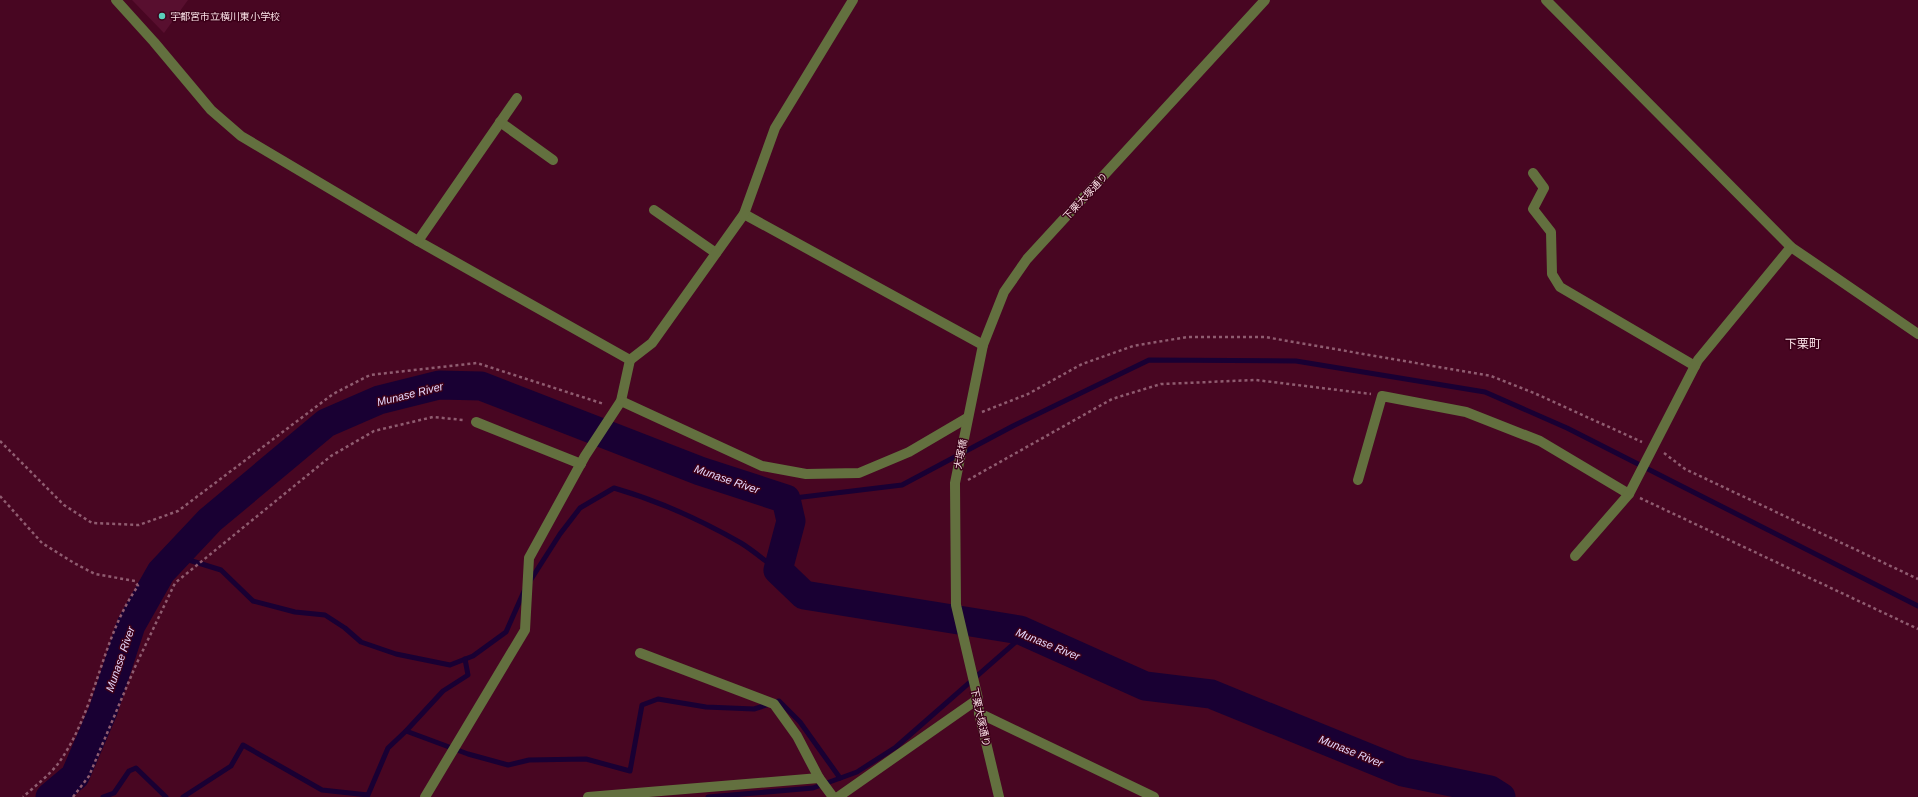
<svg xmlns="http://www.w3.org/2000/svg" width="1918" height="797" font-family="Arial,'Noto Sans JP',sans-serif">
	<rect width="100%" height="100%" fill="#480622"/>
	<!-- built -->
	<polygon fill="#580f2f" points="132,0 188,0 164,33"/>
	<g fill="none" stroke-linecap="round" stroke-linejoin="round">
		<!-- stream -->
		<g stroke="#190033" stroke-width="5">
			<polyline points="786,499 902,485 1013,426 1149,360 1296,361 1485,392 1567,428 1918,606"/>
			<polyline points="176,556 221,570 253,601 295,612 325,615 345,628 361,642 396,654 450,665 473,656 506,632 525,589"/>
			<path d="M530,581L560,534L580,508L614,488C659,501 701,520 741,543C754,551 765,561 778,570"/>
			<polyline points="406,731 443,691 468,675 465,659"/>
			<polyline points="103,797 114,793 129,771 136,768 166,797"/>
			<polyline points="183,797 231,766 243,745 322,790 368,795 388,748 406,731 468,754 508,765 529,760 586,759 630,771 642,705 658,699 706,707 754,709 779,701 800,722 840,778"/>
			<polyline points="708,797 813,788 857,772 896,747 1026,633"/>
		</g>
		<!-- river -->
		<polyline stroke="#190033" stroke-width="29" points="50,797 75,776 103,711 131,625 161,572 210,520 326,423 379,400 439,385 481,386 700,471 786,499 791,521 778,570 804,595 1020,630 1145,686 1211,694 1403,772 1490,790 1501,797"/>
		<!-- path -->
		<g stroke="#8f5c70" stroke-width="2.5" stroke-dasharray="3 3" stroke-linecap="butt">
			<polyline points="982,412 1028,394 1082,364 1133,346 1187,337 1265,337 1491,376 1534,393 1642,442"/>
			<polyline points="0,441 64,505 92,523 139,525 178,511 333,394 370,375 477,363 604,404"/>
			<polyline points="1664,453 1685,469 1918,579"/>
			<polyline points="968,480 1112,399 1161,384 1256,380 1371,394"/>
			<path d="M0,496L42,543L74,563L95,574L135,581L138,586C101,638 97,708 60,761C51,774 35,786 23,797"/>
			<polyline points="1640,498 1918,629"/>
			<polyline points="73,797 89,776 135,667 175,583 331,456 374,431 433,417 463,420"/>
		</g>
		<!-- minor -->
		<g stroke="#63703f" stroke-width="10">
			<polyline points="116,0 154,42 211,110 241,136 418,241 630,360 621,401 585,456 529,558 525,630 425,797"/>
			<polyline points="1546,0 1791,247 1918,334"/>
			<polyline points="500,122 553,160"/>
			<polyline points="1533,173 1544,188 1533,209 1551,232 1552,274 1560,287 1695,366"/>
			<polyline points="654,210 716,253"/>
			<polyline points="744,214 983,345"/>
			<polyline points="418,241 517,98"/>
			<polyline points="630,360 652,343 744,214 775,128 853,0"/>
			<polyline points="621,401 762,466 806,474 859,473 909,452 967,418"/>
			<polyline points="476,422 581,464"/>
			<polyline points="1358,480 1382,396 1466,412 1540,441 1629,494"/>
			<polyline points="1575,556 1629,494 1698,360 1791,247"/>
			<polyline points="640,653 774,704 797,736 819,778"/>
			<polyline points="979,713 1154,797"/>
			<polyline points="588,797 819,778 833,797"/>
			<polyline points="838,797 978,699"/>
			<polyline points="999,797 979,713 978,699 956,605 955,483 983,345 1004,292 1027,259 1265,0"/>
		</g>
	</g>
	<!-- markers -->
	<circle fill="#5bcebb" stroke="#3c0019" stroke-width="1.5" cx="162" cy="16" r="4"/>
	<g text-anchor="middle" stroke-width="3" stroke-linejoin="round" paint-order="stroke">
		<!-- poi labels -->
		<g font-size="10" fill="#fae0e6" stroke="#3c0019" text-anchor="start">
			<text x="170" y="20">宇都宮市立横川東小学校</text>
		</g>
		<!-- street labels -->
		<g font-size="10" fill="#fae0e6" stroke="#3c0019">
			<text transform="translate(1085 196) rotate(-47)" y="4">下栗大塚通り</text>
			<text transform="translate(960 454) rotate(-79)" y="4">大塚橋</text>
			<text transform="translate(981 717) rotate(78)" y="4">下栗大塚通り</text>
		</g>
		<!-- water labels -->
		<g font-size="11" font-style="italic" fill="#e6d9ff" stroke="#3c0019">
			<text transform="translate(410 394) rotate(-14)" y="4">Munase River</text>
			<text transform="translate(727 479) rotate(19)" y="4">Munase River</text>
			<text transform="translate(1048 644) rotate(22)" y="4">Munase River</text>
			<text transform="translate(120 659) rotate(-71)" y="4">Munase River</text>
			<text transform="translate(1351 751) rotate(22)" y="4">Munase River</text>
		</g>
		<!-- quarter labels -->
		<g font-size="12" fill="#fae0e6" stroke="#3c0019">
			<text x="1803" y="348">下栗町</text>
		</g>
	</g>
</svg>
